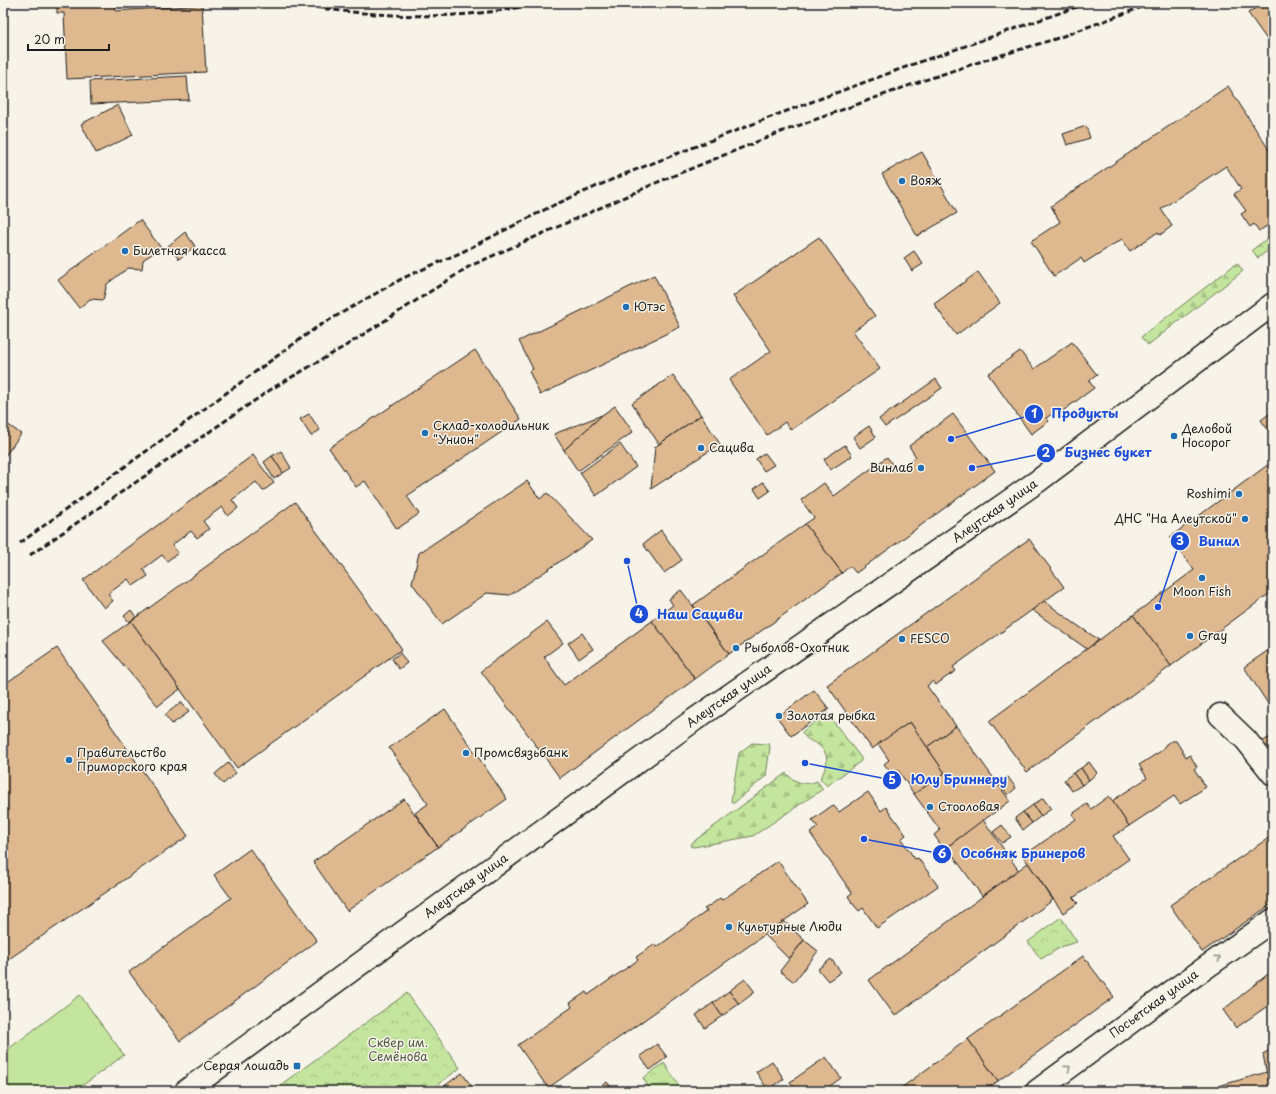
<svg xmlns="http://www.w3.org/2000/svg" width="1276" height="1094" font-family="'Playpen Sans',sans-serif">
	<defs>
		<pattern id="forest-firs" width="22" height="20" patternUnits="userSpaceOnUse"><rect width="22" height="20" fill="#c4e59d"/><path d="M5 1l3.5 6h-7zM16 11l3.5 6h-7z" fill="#a8c487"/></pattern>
		<pattern id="park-crowns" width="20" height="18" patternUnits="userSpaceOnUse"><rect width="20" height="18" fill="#c4e59d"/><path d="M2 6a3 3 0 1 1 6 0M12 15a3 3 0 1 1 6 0" fill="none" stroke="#a8c487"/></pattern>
	</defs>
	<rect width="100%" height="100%" fill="#f7f3e8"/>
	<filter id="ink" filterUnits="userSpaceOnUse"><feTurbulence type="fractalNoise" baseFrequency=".025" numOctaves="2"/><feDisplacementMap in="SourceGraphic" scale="8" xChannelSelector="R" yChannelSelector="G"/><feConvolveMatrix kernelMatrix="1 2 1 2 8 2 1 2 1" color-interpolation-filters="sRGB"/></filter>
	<g filter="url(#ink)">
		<!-- green -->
		<polygon fill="#c4e59d" stroke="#70805c" points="80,995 124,1055 75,1091 3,1091 3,1053"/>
		<!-- forest -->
		<g fill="url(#forest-firs)" stroke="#70805c">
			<polygon points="1273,234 1273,247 1258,258 1252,250"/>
			<polygon points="1237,263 1243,271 1148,345 1141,337"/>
			<path d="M827,713L861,758V761L827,786L820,778C828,766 831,754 817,744C810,740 806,740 802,732Z"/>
			<polygon points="752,743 769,744 770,747 766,776 734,803 732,803 731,801 739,753"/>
			<path d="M786,773C795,783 805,786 817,781L823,789L753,836L694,847L690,846L693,842Z"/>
		</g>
		<!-- park -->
		<g fill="url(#park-crowns)" stroke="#70805c">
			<polygon points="1061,917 1077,942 1063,946 1041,959 1028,942"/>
			<polygon points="407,993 460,1068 429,1091 272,1091"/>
			<polygon points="664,1063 683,1091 651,1091 643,1078"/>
		</g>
		<!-- building -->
		<g fill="#deb88f" stroke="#1c1c1c">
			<polygon points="57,3 114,3 115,11 202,5 206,72 67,79 64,13 57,13"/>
			<polygon points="1263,3 1273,3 1273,48 1248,13"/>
			<polygon points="187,76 189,100 91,104 90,81"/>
			<polygon points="1228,86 1273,156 1273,222 1259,231 1254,224 1250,227 1241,214 1246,211 1234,194 1241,189 1226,166 1161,209 1172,226 1160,235 1158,232 1130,251 1122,239 1084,263 1081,258 1054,276 1031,241 1060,222 1051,206"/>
			<polygon points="118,105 133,135 96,153 81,124"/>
			<polygon points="1086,126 1090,138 1067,145 1063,134"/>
			<polygon points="922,152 957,213 917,236 882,174"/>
			<polygon points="140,220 161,248 143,260 142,269 128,268 107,284 103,300 90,299 79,308 58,280"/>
			<polygon points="185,232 195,246 179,259 168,246"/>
			<polygon points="819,237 875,316 853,331 880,369 791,430 785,422 767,435 729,380 771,351 733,296"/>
			<polygon points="914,251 923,264 912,271 904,258"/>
			<polygon points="978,272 1000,303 956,335 934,304"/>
			<polygon points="654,275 680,327 540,395 529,371 533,369 519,341"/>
			<polygon points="1072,342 1097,375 1089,381 1094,388 1060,413 1058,410 1046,418 1049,421 1031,434 988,374 1020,351 1034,369"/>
			<polygon points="475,350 521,419 407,496 419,514 397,529 365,481 356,487 329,448"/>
			<polygon points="673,375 701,415 659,444 632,403"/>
			<polygon points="936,379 942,388 885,427 879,419"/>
			<polygon points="615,406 633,432 578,471 564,450 602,415"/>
			<polygon points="1273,411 1273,437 1261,420"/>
			<polygon points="309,414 320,430 311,436 300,419"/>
			<polygon points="953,414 995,471 856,573 850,566 842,573 805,524 814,518 801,500 824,483 834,496 887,457 897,471 916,457 909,446"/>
			<polygon points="602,415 564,450 554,434"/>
			<polygon points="701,415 720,444 651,489 655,447"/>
			<polygon points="3,421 21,434 5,456 3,455"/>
			<polygon points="869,426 876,437 860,448 853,437"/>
			<polygon points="620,444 636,467 596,496 580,473"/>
			<polygon points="845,445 852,456 830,470 824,459"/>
			<polygon points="281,451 291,468 283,473 272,456"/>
			<polygon points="765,453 774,465 764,471 756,459"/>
			<polygon points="253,455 274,483 263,491 256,482 232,500 238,508 228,516 222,507 203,521 209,529 197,538 191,531 172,545 178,553 167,561 162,555 143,569 148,576 133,586 128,579 108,594 113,601 104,608 83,580"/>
			<polygon points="272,456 283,473 274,479 264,462"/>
			<polygon points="1273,461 1273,591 1171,666 1133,615 1194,570 1170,537"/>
			<polygon points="527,481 540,499 547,493 592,540 510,595 487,593 442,624 412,583 419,553"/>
			<polygon points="763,482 770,491 760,498 754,489"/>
			<polygon points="295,502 402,649 237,768 131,621"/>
			<polygon points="805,524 842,573 729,654 693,605"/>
			<polygon points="661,530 682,560 664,573 643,544"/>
			<polygon points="1029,539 1064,587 953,667 956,671 945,678 936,685 933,681 927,686 956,726 927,747 910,722 872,749 827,685"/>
			<polygon points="681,590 729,654 695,679 652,621 673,605 669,599"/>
			<polygon points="1044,601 1074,623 1099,640 1087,649 1032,610"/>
			<polygon points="131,610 136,617 129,622 124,616"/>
			<polygon points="1133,615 1171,666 1027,772 989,721"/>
			<polygon points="131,621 180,689 158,706 103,641"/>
			<polygon points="652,621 695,679 560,778 481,671 547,622 563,643 544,657 564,685"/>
			<polygon points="582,633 593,649 579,659 568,643"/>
			<polygon points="1273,647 1273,709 1272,710 1244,667"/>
			<polygon points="57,648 188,836 3,963 3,685"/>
			<polygon points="400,653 407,663 399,669 392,659"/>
			<polygon points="814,690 829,709 791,736 777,717"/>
			<polygon points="181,702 189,712 172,724 165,715"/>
			<polygon points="445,709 507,799 438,847 415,813 428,804 389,748"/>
			<polygon points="910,722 945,773 914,794 898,770 892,774 884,764 889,760 878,744"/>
			<polygon points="956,726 1010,801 944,849 934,835 940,830 914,794 945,773 927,747"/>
			<polygon points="1273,735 1273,753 1271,755 1262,742"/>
			<polygon points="1171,741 1176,741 1186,757 1190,755 1197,767 1194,769 1206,787 1180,804 1174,796 1129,826 1112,801 1147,778 1139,765 1161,751 1166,744"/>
			<polygon points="1089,762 1097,773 1089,780 1081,768"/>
			<polygon points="228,763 236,773 223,784 215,774"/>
			<polygon points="1081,768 1089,780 1082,785 1073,773"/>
			<polygon points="1073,773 1082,785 1072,791 1064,780"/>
			<polygon points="1008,777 1016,788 1008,795 999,784"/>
			<polygon points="868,792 881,811 886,807 906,835 901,839 915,859 918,858 938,886 877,928 863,908 859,911 853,904 848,896 852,893 810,833 818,827 812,820 833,805 839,812"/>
			<polygon points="1109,796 1129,826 1113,836 1129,859 1073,898 1078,903 1063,913 1023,856 1076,819 1072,814 1087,804 1091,809"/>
			<polygon points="1043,798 1051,809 1041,816 1033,805"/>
			<polygon points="404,799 438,847 347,911 313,862"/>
			<polygon points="1033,805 1041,816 1032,823 1023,812"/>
			<polygon points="1023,812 1032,823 1023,830 1015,818"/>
			<polygon points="983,820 1019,871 982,896 947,847"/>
			<polygon points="1002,825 1011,837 1002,843 993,832"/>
			<polygon points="1273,835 1273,903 1202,952 1170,905"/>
			<polygon points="250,849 317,941 180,1041 129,972 231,898 214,875"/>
			<polygon points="778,861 808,904 548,1088 518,1045 572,1007 570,1003 586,992 588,995 638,960 636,957 655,944 657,947 707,911 704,909 712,904 720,898 722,900"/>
			<polygon points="1028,863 1053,900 895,1016 869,980"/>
			<polygon points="784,921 804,940 789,959 765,935"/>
			<polygon points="804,940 818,951 794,982 780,971"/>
			<polygon points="1083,956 1114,997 998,1081 968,1039"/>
			<polygon points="831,959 841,972 828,981 818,969"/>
			<polygon points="1273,970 1273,1002 1236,1028 1223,1010"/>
			<polygon points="745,979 755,992 739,1004 729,991"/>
			<polygon points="729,991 739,1004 722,1016 713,1003"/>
			<polygon points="713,1003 722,1016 705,1028 696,1015"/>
			<polygon points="968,1039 998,1081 985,1091 897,1091"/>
			<polygon points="657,1044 667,1057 650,1070 640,1056"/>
			<polygon points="1273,1048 1273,1091 1270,1091 1263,1054"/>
			<polygon points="826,1057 841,1078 823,1091 796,1091 790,1082"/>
			<polygon points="772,1061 784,1079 768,1090 756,1072"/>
			<polygon points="1267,1072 1270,1091 1205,1091 1205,1090"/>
			<polygon points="462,1073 475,1091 432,1091 441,1085 443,1087"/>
			<polygon points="607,1082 614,1091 594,1091"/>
		</g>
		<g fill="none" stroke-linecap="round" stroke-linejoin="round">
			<defs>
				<g id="street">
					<polyline points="1220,715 1246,740 1273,774"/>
					<polyline points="1037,1091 1174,990 1273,920"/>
				</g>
				<polyline id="primary" points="186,1091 694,720 1038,481 1273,304"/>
			</defs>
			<!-- street casing -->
			<use href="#street" stroke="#1c1c1c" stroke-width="25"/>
			<!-- primary casing -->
			<use href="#primary" stroke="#1c1c1c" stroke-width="25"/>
			<!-- street -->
			<use href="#street" stroke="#f7f3e8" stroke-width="22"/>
			<!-- primary -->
			<use href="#primary" stroke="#f7f3e8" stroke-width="22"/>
			<!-- rail -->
			<g stroke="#1c1c1c" stroke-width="3" stroke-dasharray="6 3" stroke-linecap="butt">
				<path d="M299,3C316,8 334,10 352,12C411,18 480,18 537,3"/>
				<polyline points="20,543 317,327 403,278 462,252 554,205 625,174 776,115 914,64 1088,3"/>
				<polyline points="30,555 273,388 347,345 470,266 658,182 781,132 916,83 985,60 1055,39 1153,3"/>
			</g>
		</g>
		<!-- one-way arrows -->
		<defs><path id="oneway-chevron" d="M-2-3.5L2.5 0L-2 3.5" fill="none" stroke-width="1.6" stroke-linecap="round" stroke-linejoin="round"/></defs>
		<g stroke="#94928c">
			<use href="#oneway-chevron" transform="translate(1218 958) rotate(-36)"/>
			<use href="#oneway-chevron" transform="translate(1068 1068) rotate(-37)"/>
		</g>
	</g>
	<!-- markers -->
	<g fill="#1f6fb2" stroke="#f7f3e8" stroke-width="1.5">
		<circle cx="902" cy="181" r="4"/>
		<circle cx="125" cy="251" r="4"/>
		<circle cx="626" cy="307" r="4"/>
		<circle cx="425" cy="433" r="4"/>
		<circle cx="1174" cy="436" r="4"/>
		<circle cx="701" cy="448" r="4"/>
		<circle cx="921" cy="468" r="4"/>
		<circle cx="1239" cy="494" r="4"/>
		<circle cx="1245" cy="519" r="4"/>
		<circle cx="1202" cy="578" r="4"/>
		<circle cx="1190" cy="636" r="4"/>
		<circle cx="902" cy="639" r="4"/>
		<circle cx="736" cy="648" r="4"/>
		<circle cx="779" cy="716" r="4"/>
		<circle cx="466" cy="753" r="4"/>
		<circle cx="69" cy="760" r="4"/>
		<circle cx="930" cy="807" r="4"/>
		<circle cx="729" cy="927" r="4"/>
		<rect x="293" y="1062" width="8" height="8" rx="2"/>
	</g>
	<g text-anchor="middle" stroke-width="3" stroke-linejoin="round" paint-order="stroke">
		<!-- poi labels -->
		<g font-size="12" fill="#1c1c1c" stroke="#f7f3e8" text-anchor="start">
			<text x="910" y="185">Вояж</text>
			<text x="133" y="255">Билетная касса</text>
			<text x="634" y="311">Ютэс</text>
			<text x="433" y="430">Склад-холодильник<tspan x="433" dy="14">"Унион"</tspan></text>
			<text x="1182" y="433">Деловой<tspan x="1182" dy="14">Носорог</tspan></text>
			<text x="709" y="452">Сацива</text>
			<text x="913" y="472" text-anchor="end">Винлаб</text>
			<text x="1231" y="498" text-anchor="end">Roshimi</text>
			<text x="1237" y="523" text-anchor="end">ДНС "На Алеутской"</text>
			<text x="1202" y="596" text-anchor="middle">Moon Fish</text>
			<text x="1198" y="640">Gray</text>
			<text x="910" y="643">FESCO</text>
			<text x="744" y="652">Рыболов-Охотник</text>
			<text x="787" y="720">Золотая рыбка</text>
			<text x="77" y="757">Правительство<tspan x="77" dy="14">Приморского края</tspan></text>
			<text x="474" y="757">Промсвязьбанк</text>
			<text x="938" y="811">Стооловая</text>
			<text x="737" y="931">Культурные Люди</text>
			<text x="289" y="1070" text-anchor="end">Серая лошадь</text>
		</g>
		<!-- street labels -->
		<g font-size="12" fill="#1c1c1c" stroke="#f7f3e8">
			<text transform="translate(995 511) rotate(-35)" y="4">Алеутская улица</text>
			<text transform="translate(729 696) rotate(-35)" y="4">Алеутская улица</text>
			<text transform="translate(466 886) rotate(-36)" y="4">Алеутская улица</text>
			<text transform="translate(1154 1004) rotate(-36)" y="4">Посьетская улица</text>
		</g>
		<!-- park labels -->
		<g font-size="12" fill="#4e5843" stroke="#f7f3e8">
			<text x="398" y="1047">Сквер им.<tspan x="398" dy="14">Семёнова</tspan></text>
		</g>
	</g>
	<!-- callouts -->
	<path fill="none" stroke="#1d4ed8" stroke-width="1.5" d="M951 439L1034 414M972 468L1046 453M1158 607L1180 541M627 561L639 614M805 763L892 780M864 839L942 854"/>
	<g fill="#1d4ed8" stroke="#f7f3e8" stroke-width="1.5">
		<circle cx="951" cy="439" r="4"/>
		<circle cx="972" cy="468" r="4"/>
		<circle cx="1158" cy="607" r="4"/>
		<circle cx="627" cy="561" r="4"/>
		<circle cx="805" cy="763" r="4"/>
		<circle cx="864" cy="839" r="4"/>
		<circle cx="1034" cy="414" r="10"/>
		<circle cx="1046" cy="453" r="10"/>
		<circle cx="1180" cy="541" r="10"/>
		<circle cx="639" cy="614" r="10"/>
		<circle cx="892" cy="780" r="10"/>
		<circle cx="942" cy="854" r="10"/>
	</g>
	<g font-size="12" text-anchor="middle" font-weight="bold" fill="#fff">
		<text x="1034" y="418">1</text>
		<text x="1046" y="457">2</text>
		<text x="1180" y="545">3</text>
		<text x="639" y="618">4</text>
		<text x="892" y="784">5</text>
		<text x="942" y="858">6</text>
	</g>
	<g font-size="13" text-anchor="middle" font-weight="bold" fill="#1d4ed8" stroke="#f7f3e8" stroke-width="3" stroke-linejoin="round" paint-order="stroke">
		<text x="1085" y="418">Продукты</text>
		<text x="1108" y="457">Бизнес букет</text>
		<text x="1219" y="546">Винил</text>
		<text x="700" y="619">Наш Сациви</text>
		<text x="959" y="784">Юлу Бриннеру</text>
		<text x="1023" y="858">Особняк Бринеров</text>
	</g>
	<!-- margin -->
	<rect width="1276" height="1094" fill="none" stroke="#f7f3e8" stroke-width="16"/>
	<rect x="8" y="8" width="1260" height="1078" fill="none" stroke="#1c1c1c" stroke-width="1.5" filter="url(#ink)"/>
	<!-- scale -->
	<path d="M28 44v6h81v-6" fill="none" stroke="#1c1c1c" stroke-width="2"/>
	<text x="34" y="44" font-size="12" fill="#1c1c1c" stroke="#f7f3e8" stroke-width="3" paint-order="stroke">20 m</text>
</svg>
